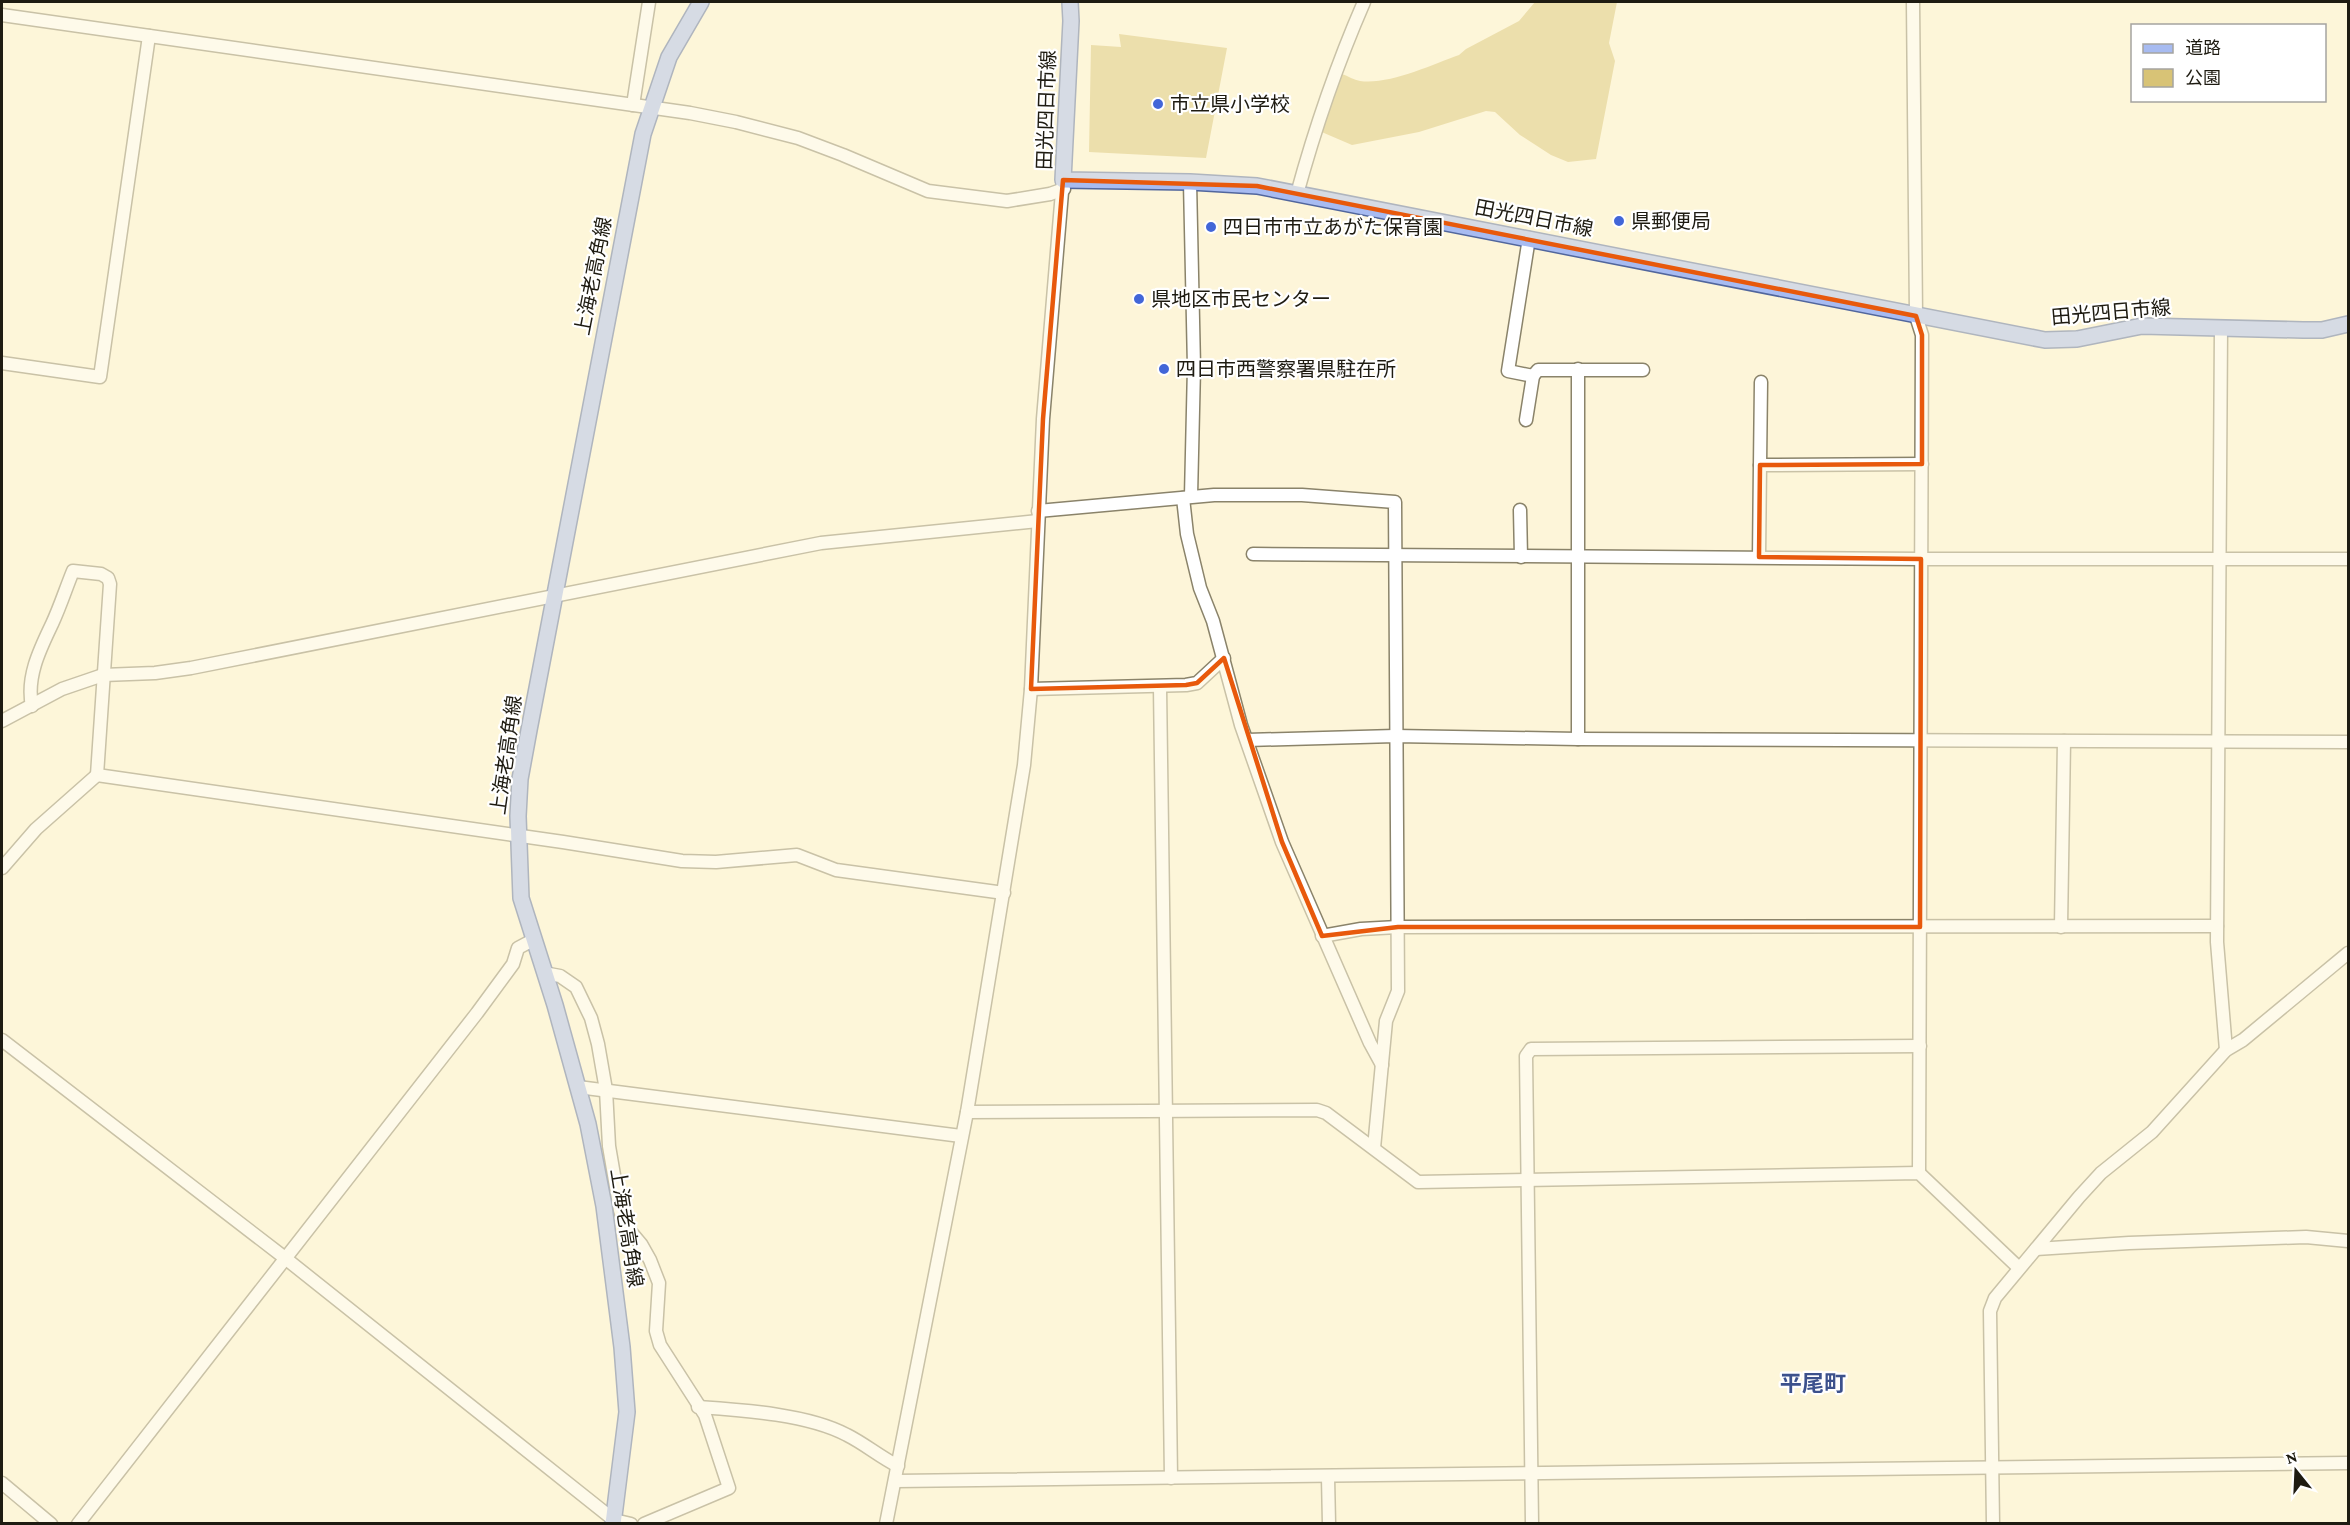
<svg xmlns="http://www.w3.org/2000/svg" width="2350" height="1525" font-family="'Crimson Pro','Noto Sans JP',serif">
	<rect width="100%" height="100%" fill="#fdf5d9"/>
	<!-- green -->
	<g fill="#d8c376">
		<path d="M1535,2H1617L1609,43L1615,61L1596,159L1568,162L1551,155L1520,135L1495,112L1486,111L1419,132L1352,145L1317,130L1342,74C1348,76 1354,80 1360,81C1389,85 1431,65 1459,55L1466,49L1519,21Z"/>
		<polygon points="1119,34 1227,48 1206,158 1089,152 1091,45 1121,47"/>
	</g>
	<g fill="none" stroke-linecap="round" stroke-linejoin="round">
		<defs>
			<g id="minor">
				<polyline points="1913,2 1916,316 1922,335 1919,1173"/>
				<polyline points="2,15 690,113 736,122 798,138 843,155 928,191 1007,201 1050,194 1064,189"/>
				<polyline points="633,105 649,2"/>
				<polyline points="1190,182 1194,367 1191,496"/>
				<path d="M1297,194C1315,128 1337,64 1364,2"/>
				<polyline points="2221,327 2217,942 2226,1050"/>
				<polyline points="2,363 100,377 149,36"/>
				<polyline points="1533,376 1538,370 1643,370"/>
				<polyline points="1526,420 1533,376 1508,371 1529,238"/>
				<polyline points="1760,465 1761,382"/>
				<polyline points="1183,498 1187,534 1200,588 1213,621 1241,725 1282,842 1370,1043 1382,1065"/>
				<polyline points="1520,510 1521,557"/>
				<polyline points="1038,511 1214,495 1302,495 1395,502 1398,991 1386,1021 1374,1148"/>
				<polyline points="1253,554 1921,559 2348,559"/>
				<polyline points="1759,557 1760,465 1922,464"/>
				<polyline points="1160,687 1171,1478"/>
				<polyline points="1031,689 1186,685 1197,683 1224,658"/>
				<path d="M32,706C26,677 40,649 52,624C60,607 66,588 73,571L101,574L108,578L110,584L97,775"/>
				<polyline points="2,721 62,689 103,675 155,673 191,668 821,543 1038,521"/>
				<polyline points="1578,739 1578,369"/>
				<polyline points="1247,740 1395,736 1578,739 2348,742"/>
				<polyline points="97,775 563,842 682,861 716,862 797,855 836,870 1004,893"/>
				<polyline points="2,868 36,829 97,775"/>
				<polyline points="2061,927 2064,741"/>
				<polyline points="1322,936 1361,929 1398,927 2217,926"/>
				<polyline points="544,973 560,976 576,987 591,1018 598,1044 606,1090 609,1146 620,1210 625,1225 641,1244 650,1260 659,1283 656,1331 660,1345 705,1415 729,1488 644,1524"/>
				<polyline points="2,1040 285,1258 614,1520 631,1524"/>
				<polyline points="578,1087 961,1136"/>
				<polyline points="967,1112 1317,1110 1326,1113 1418,1182 1919,1173 2019,1268"/>
				<polyline points="2036,1249 2129,1243 2306,1237 2348,1241"/>
				<path d="M698,1407C742,1410 808,1414 847,1435C865,1444 880,1457 898,1466"/>
				<polyline points="1328,1477 1329,1524"/>
				<polyline points="896,1481 2348,1463"/>
				<polyline points="2,1483 51,1524"/>
				<polyline points="78,1524 477,1013 513,964 518,948 533,940"/>
				<polyline points="886,1524 967,1112 1024,765 1031,689 1043,419 1063,180"/>
				<polyline points="1532,1524 1526,1056 1531,1049 1920,1046"/>
				<polyline points="1993,1524 1990,1311 1995,1298 2079,1197 2101,1173 2152,1132 2226,1050 2243,1040 2348,953"/>
			</g>
			<g id="major">
				<polyline points="1070,2 1071,21 1063,180 1190,182 1257,186 2045,340 2077,339 2142,326 2303,330 2322,330 2348,324"/>
				<polyline points="613,1524 627,1412 622,1347 604,1206 588,1124 555,1005 521,898 518,816 520,779 529,730 643,134 669,57 701,2"/>
			</g>
		</defs>
		<!-- minor casing -->
		<use href="#minor" stroke="#8a836a" stroke-width="15"/>
		<!-- major casing -->
		<use href="#major" stroke="#51669d" stroke-width="18"/>
		<!-- minor -->
		<use href="#minor" stroke="#fff" stroke-width="12"/>
		<!-- major -->
		<use href="#major" stroke="#a7bbf1" stroke-width="15"/>
	</g>
	<!-- marked area -->
	<path d="M0 0H2350V1525H0ZM1063,180L1257,186L1916,316L1922,335V464L1760,465L1759,557L1921,559L1920,927H1398L1322,936L1282,842L1224,658L1197,683L1186,685L1031,689L1043,419Z" fill="#fdf5d9" fill-opacity=".55" fill-rule="evenodd"/>
	<path fill="none" stroke="#e8590c" stroke-width="4.5" stroke-linejoin="round" d="M1063,180L1257,186L1916,316L1922,335V464L1760,465L1759,557L1921,559L1920,927H1398L1322,936L1282,842L1224,658L1197,683L1186,685L1031,689L1043,419Z"/>
	<!-- markers -->
	<g fill="#4266d8" stroke="#fff" stroke-width="2">
		<circle cx="1158" cy="104" r="6"/>
		<circle cx="1619" cy="221" r="6"/>
		<circle cx="1211" cy="227" r="6"/>
		<circle cx="1139" cy="299" r="6"/>
		<circle cx="1164" cy="369" r="6"/>
	</g>
	<g text-anchor="middle" stroke-width="4.5" stroke-linejoin="round" paint-order="stroke">
		<!-- poi labels -->
		<g font-size="20" fill="#1e1b11" stroke="#fff" text-anchor="start">
			<text x="1170" y="111">市立県小学校</text>
			<text x="1631" y="228">県郵便局</text>
			<text x="1223" y="234">四日市市立あがた保育園</text>
			<text x="1151" y="306">県地区市民センター</text>
			<text x="1176" y="376">四日市西警察署県駐在所</text>
		</g>
		<!-- street labels -->
		<g font-size="20" fill="#1e1b11" stroke="#fff">
			<text transform="translate(1046 110) rotate(-88)" y="7">田光四日市線</text>
			<text transform="translate(1534 218) rotate(11)" y="7">田光四日市線</text>
			<text transform="translate(593 276) rotate(-79)" y="7">上海老高角線</text>
			<text transform="translate(2111 312) rotate(-5)" y="7">田光四日市線</text>
			<text transform="translate(506 755) rotate(-82)" y="7">上海老高角線</text>
			<text transform="translate(627 1228) rotate(81)" y="7">上海老高角線</text>
		</g>
		<!-- quarter labels -->
		<g font-size="22" font-weight="bold" fill="#3c518c" stroke="#fff">
			<text x="1813" y="1391">平尾町</text>
		</g>
	</g>
	<!-- border -->
	<rect width="2350" height="1525" fill="none" stroke="#1e1b11" stroke-width="6"/>
	<!-- legend -->
	<rect x="2131" y="24" width="195" height="78" fill="#ffffff" stroke="#a5a4a0" stroke-width="1.5"/>
	<rect x="2143" y="44" width="30" height="9" fill="#a7bbf1" stroke="#a5a4a0" stroke-width="1.5"/>
	<text x="2185" y="54" font-size="18" fill="#1e1b11">道路</text>
	<rect x="2143" y="69" width="30" height="18" fill="#d8c376" stroke="#a5a4a0" stroke-width="1.5"/>
	<text x="2185" y="84" font-size="18" fill="#1e1b11">公園</text>
	<!-- north arrow -->
	<g transform="translate(2296 1471) rotate(342)" stroke="#ffffff" stroke-width="4.5" paint-order="stroke">
	<path d="M0-4.5L10 22L0 15L-10 22Z" fill="#1e1b11"/>
	<text y="-9" font-size="16" font-weight="bold" text-anchor="middle" fill="#1e1b11">N</text>
	</g>
</svg>
